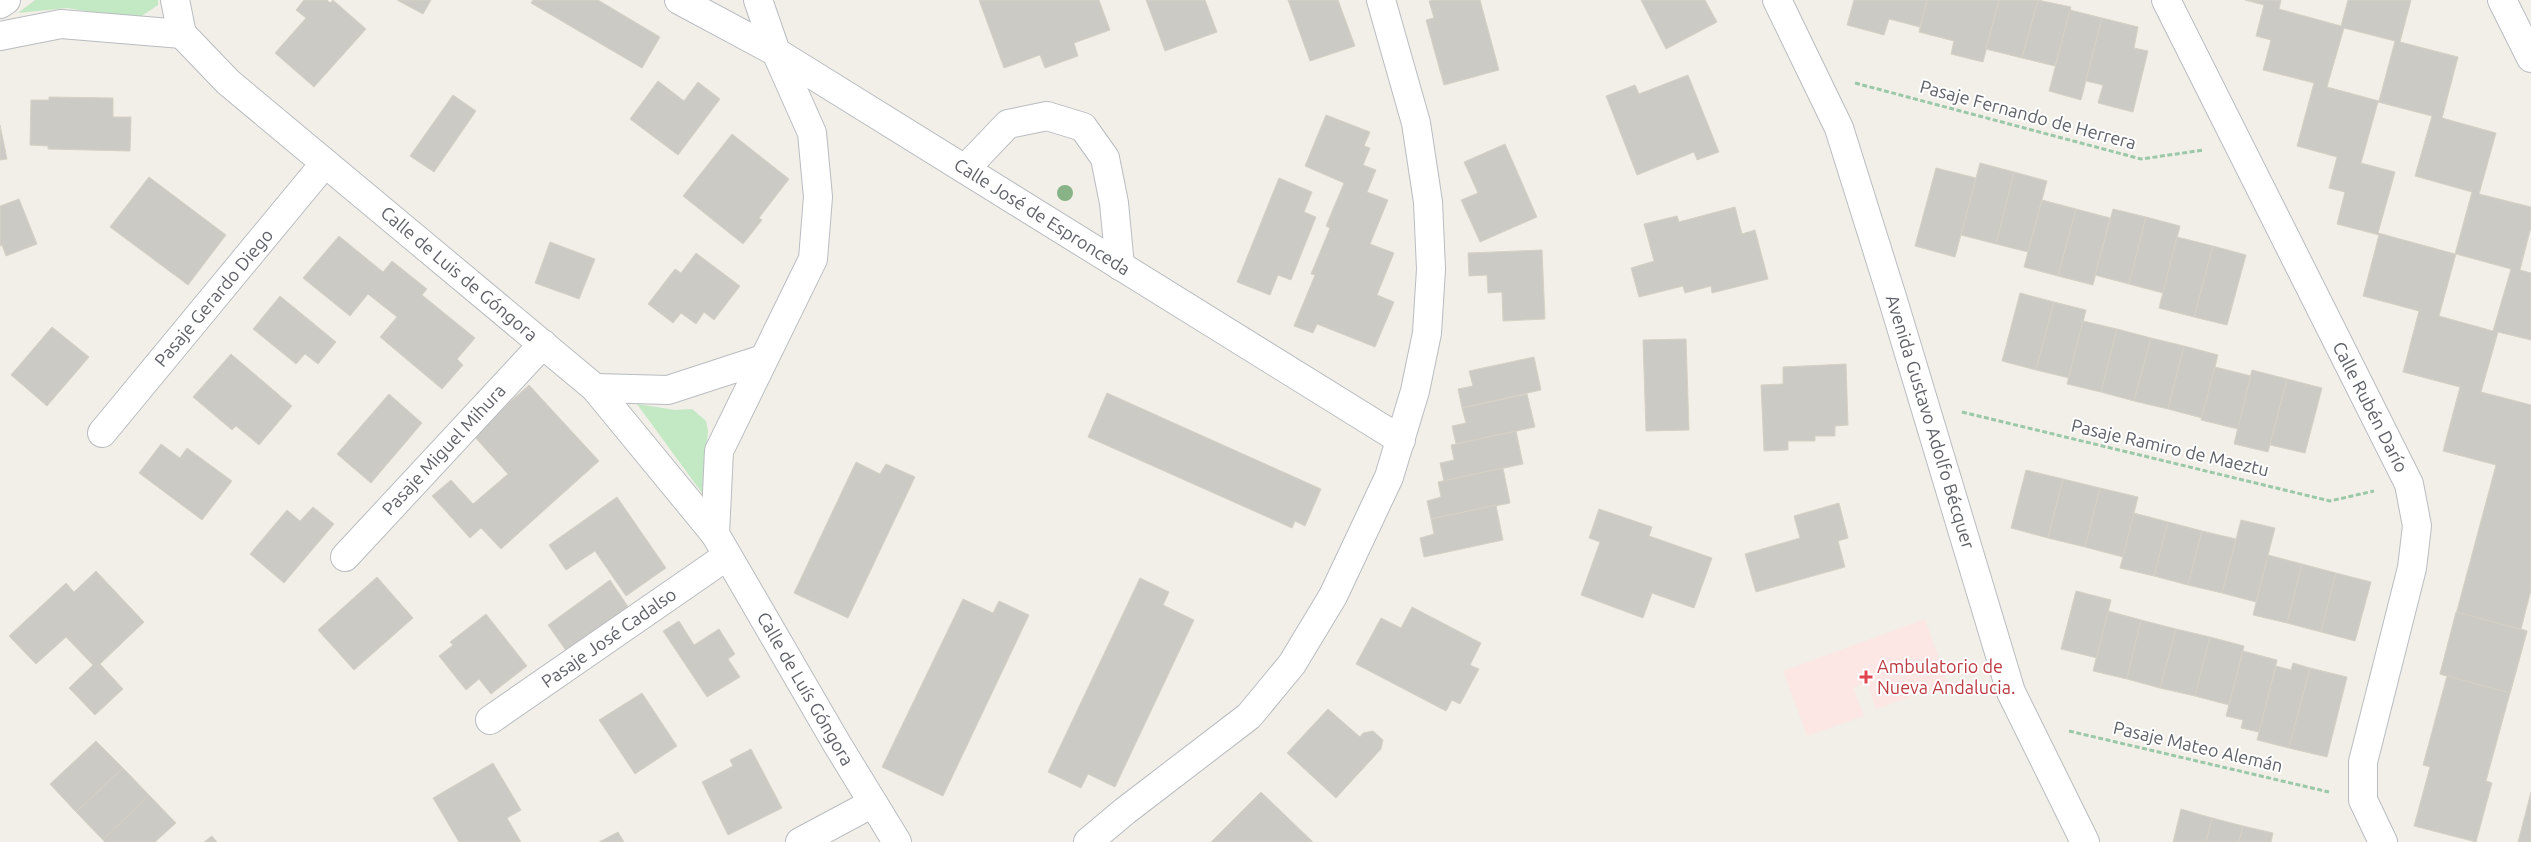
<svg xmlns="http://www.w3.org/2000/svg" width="2531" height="842" font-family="Ubuntu,sans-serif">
	<rect width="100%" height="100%" fill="#f1efe7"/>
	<!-- medical -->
	<polygon fill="#fce7e5" points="1925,619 1948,684 1876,709 1867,683 1853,688 1864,716 1807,736 1783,671"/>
	<!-- green -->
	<g fill="#c3e8c4">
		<polygon points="35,0 158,0 158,5 137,19 67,8 18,13"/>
		<polygon points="637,404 675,410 692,409 706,421 708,431 702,493"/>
	</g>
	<!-- building -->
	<g fill="#cccac4" stroke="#d6d1c5" fill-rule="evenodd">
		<polygon points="304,0 327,0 330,3 333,0 366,29 314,87 275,53 306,18 296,10"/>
		<polygon points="397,0 431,0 423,14"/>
		<polygon points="533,0 598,0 660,37 642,68 531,3"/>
		<polygon points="979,0 1099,0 1110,30 1074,43 1078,56 1045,68 1040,55 1004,68"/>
		<polygon points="1146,0 1205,0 1217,32 1165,51"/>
		<polygon points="1288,0 1338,0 1355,46 1310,61"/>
		<polygon points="1434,0 1480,0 1499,70 1444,85 1426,20 1434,18 1429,1"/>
		<polygon points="1641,0 1705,0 1717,22 1666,49"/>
		<polygon points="1854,0 1927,0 1920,27 1889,19 1884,35 1847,25"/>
		<polygon points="1927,0 1999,0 1983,62 1951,54 1954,41 1919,32"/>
		<polygon points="1999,0 2038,0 2022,58 1986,49"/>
		<polygon points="2038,0 2071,7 2055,66 2022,58"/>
		<path d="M2245,0H2281L2279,9L2341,26L2348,0H2411L2400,42L2458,57L2442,118L2496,133L2479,194L2531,207V227L2520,270L2531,273V340L2498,332L2481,392L2531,405V590L2521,629L2527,631L2486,781L2492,783L2476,842L2414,826L2430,767L2423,765L2447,676L2440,674L2496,465L2443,451L2460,387L2403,372L2419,311L2363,296L2379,235L2337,224L2345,192L2329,188L2337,157L2297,146L2314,83L2263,70L2271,40L2256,36L2264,5ZM2344,28L2395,41L2379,101L2327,87ZM2378,102L2432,116L2415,176L2472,192L2455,254L2378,233L2395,172L2361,163ZM2456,254L2511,269L2493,331L2439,316Z"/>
		<polygon points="2070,10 2102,18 2081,100 2049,91"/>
		<polygon points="2102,18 2138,27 2134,48 2148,51 2133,112 2098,103 2103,85 2086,81"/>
		<polygon points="1688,75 1719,152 1697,160 1694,152 1637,175 1606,96 1635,85 1639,94"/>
		<polygon points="658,81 684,101 698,82 720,99 678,155 630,119"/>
		<polygon points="453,95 476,111 434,172 410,156"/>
		<polygon points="49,97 113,98 113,117 131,117 130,151 48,149 48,146 30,145 31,100 49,100"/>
		<polygon points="1326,115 1370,132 1364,146 1370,148 1363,165 1376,170 1367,192 1388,200 1370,244 1394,253 1377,295 1394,302 1375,347 1317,324 1313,333 1294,326 1315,275 1311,274 1330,228 1326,226 1344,183 1305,166"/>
		<polygon points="0,125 7,159 0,160"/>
		<polygon points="732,134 789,179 759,218 762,220 743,244 683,196"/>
		<polygon points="1505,144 1537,217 1480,242 1461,200 1478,193 1464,162"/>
		<polygon points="1980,163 2014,172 1996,244 1961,235"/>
		<polygon points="1936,168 1976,178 1955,257 1915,246"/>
		<polygon points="2014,172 2047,181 2028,252 1996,244"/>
		<polygon points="149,177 226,235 188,285 110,227"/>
		<polygon points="1279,178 1312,192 1304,212 1316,217 1291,280 1278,275 1270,295 1237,282"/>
		<polygon points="19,199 37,244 6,256 2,245 0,246 0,206"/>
		<polygon points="2042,200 2076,209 2058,276 2024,267"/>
		<polygon points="1735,207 1742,234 1755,230 1768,279 1712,293 1711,286 1685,293 1683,286 1639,297 1631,268 1654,261 1644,224 1677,216 1679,222"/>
		<polygon points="2076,209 2110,218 2093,285 2058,276"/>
		<polygon points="2113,209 2146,217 2129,284 2095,275"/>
		<polygon points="2146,217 2180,226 2163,293 2129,284"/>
		<polygon points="339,236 383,272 392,261 427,289 422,295 475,338 457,359 463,365 442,389 380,337 397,317 368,294 350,316 303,278"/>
		<polygon points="2177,237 2213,246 2194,317 2159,308"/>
		<polygon points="550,242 595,259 579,299 535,283"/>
		<polygon points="2213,246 2246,255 2227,325 2194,317"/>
		<polygon points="1542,250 1545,319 1503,321 1502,292 1488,293 1487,275 1469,276 1468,253"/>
		<polygon points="696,253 740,286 714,320 704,312 696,324 681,313 673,323 648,304 675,269 681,273"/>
		<polygon points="2020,293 2054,302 2036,370 2002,361"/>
		<polygon points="280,296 336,342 318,364 305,354 296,364 253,329"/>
		<polygon points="2054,302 2086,310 2069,378 2036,370"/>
		<polygon points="2083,321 2117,329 2101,392 2067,384"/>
		<polygon points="52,327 89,357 47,406 11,375"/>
		<polygon points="2117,329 2151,338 2134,401 2101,392"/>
		<polygon points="2151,338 2184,346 2168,409 2134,401"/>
		<polygon points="1686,339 1689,430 1646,431 1643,340"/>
		<polygon points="2184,346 2218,355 2202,418 2168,409"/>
		<polygon points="231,354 292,406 259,445 236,426 232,430 193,397"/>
		<polygon points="1534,357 1541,390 1462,408 1458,389 1473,386 1469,371"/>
		<polygon points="1846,364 1848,425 1835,426 1835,436 1815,436 1815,441 1788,441 1788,450 1764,451 1761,385 1783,384 1783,367"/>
		<polygon points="2215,367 2251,376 2238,429 2201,420"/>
		<polygon points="2252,370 2287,379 2268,452 2234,444"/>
		<polygon points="2287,379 2322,388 2305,453 2270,445"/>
		<polygon points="529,385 599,461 501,549 481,528 470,538 432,496 451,480 473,504 508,474 473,435"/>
		<polygon points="1107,393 1321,489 1305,526 1295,521 1292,528 1088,437"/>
		<polygon points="389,394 422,423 371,483 337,454"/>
		<polygon points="1527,394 1535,427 1456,444 1452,426 1466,423 1462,408"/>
		<polygon points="1516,431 1523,464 1444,481 1440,463 1454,460 1451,445"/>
		<polygon points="161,444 180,458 187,448 232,481 202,520 139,473"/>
		<polygon points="856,462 880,474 886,464 915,477 848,618 794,593"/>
		<polygon points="1503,468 1510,503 1431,519 1427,501 1441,497 1438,482"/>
		<polygon points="2026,470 2063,479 2048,538 2011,528"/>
		<polygon points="2063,479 2100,488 2085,547 2048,538"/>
		<polygon points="2100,488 2138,497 2123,557 2085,547"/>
		<polygon points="617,497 666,568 626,596 595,551 566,570 549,545"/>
		<polygon points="1839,503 1848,538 1838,541 1845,567 1756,592 1745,554 1800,538 1794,516"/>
		<polygon points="1496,505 1503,540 1424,557 1420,538 1434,534 1431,519"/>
		<polygon points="313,507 334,524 284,583 250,554 287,510 300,521"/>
		<polygon points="1599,509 1652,527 1649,536 1712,558 1694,608 1652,593 1643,618 1581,595 1600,542 1589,538"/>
		<polygon points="2134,513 2168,522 2154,576 2120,568"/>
		<polygon points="2241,520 2275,528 2256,602 2222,593"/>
		<polygon points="2168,522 2202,531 2188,585 2154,576"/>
		<polygon points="2202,531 2236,539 2222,593 2188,585"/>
		<polygon points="2268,555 2302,564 2287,623 2253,615"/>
		<polygon points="2302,564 2336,573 2321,632 2287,623"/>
		<polygon points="96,571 144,622 100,664 123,689 95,715 69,688 93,665 66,637 36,664 9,636 66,583 74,592"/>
		<polygon points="2336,573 2371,582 2355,641 2321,632"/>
		<polygon points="377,577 413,618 354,670 318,630"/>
		<polygon points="1140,578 1169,592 1163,605 1194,620 1115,787 1088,774 1081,788 1048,772"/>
		<polygon points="610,580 629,608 567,652 548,625"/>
		<polygon points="2076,591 2111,600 2097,658 2061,649"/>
		<polygon points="963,599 993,613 999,601 1029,615 943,796 882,767"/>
		<polygon points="1412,607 1481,643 1470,665 1479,669 1460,704 1452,700 1446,711 1356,664 1381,618 1401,628"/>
		<polygon points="2108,611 2141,620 2127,679 2093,671"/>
		<polygon points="2456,612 2527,631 2510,693 2440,674"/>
		<polygon points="486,614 527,666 491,694 479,679 466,690 439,656 453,645 450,642"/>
		<polygon points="2141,620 2176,629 2160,688 2127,679"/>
		<polygon points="679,621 694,645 719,629 735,654 728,659 740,677 707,697 663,631"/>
		<polygon points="2176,629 2210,637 2195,696 2160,688"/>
		<polygon points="2210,637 2244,646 2229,705 2195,696"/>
		<polygon points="2243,651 2277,660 2259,732 2241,728 2243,720 2226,716"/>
		<polygon points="2293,663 2310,668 2289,748 2257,740 2276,666 2291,670"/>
		<polygon points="2310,668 2347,677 2327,757 2289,748"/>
		<polygon points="642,693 677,746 635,774 599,720"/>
		<polygon points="1328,709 1360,737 1363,733 1373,731 1383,740 1381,749 1336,798 1287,753"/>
		<polygon points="96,741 123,768 76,812 50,784"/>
		<polygon points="751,749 782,808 728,835 702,782 733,766 730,760"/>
		<polygon points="493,763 521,810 507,818 521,842 459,842 433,798"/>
		<polygon points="123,768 149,795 103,840 76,812"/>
		<polygon points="1261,792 1313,842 1211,842"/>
		<polygon points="2531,792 2531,842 2518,842"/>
		<polygon points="149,795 176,823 155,842 105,842 103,840"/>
		<polygon points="2181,809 2212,818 2206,842 2173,842"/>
		<polygon points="2212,818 2243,826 2239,842 2206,842"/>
		<polygon points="2243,826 2273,833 2271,842 2239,842"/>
		<polygon points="618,832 624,842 599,842"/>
		<polygon points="212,836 217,842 204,842"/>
	</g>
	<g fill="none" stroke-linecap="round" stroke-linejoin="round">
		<defs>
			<g id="minor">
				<polyline points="175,0 182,34"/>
				<polyline points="679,0 776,52 1401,440"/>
				<polyline points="1777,0 1839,128 1892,297 2011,692 2085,842"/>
				<polyline points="2166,0 2409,484 2417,526 2412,568 2363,762 2363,800 2383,842"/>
				<polyline points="2502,0 2531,58"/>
				<polyline points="0,4 6,0"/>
				<polyline points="182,34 228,82 595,388 715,534 837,744 897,842"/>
				<polyline points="0,36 61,24 182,34"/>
				<polyline points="965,169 1008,124 1047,116 1083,127 1105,158 1114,203 1120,266"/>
				<polyline points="595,388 668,390 763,359"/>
				<polyline points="102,433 325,163"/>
				<polyline points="715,534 719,451 813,259 818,197 812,133 776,52 758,0"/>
				<polyline points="345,557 543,344"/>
				<polyline points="490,720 727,556"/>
				<polyline points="800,842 873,803"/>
				<polyline points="1088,842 1125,811 1249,716 1292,664 1333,596 1389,477 1415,391 1427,333 1431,269 1428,202 1416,123 1381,0"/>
			</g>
		</defs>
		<!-- minor casing -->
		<use href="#minor" stroke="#b9bcc1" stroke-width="30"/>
		<!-- path -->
		<g stroke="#9ac8a9" stroke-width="3" stroke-dasharray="5 2.5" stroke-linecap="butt">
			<polyline points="1855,83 2141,159 2204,150"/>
			<polyline points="1962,412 2330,501 2374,491"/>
			<polyline points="2069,731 2329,792"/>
		</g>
		<!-- minor -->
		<use href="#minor" stroke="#fff" stroke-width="28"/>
	</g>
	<!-- trees -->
	<circle fill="#88b386" cx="1065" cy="193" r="8"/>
	<!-- markers -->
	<path fill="#e0444e" stroke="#fff" stroke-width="2" d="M1863.5 669.5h5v5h5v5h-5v5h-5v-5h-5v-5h5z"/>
	<g text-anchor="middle" stroke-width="4" stroke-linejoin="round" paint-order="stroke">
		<!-- street labels -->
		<g font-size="18" fill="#5e6268" stroke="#fff">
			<text transform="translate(2028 115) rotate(15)" y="6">Pasaje Fernando de Herrera</text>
			<text transform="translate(1042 217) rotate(32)" y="6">Calle José de Espronceda</text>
			<text transform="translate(459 274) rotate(40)" y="6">Calle de Luis de Góngora</text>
			<text transform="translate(214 298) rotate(-50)" y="6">Pasaje Gerardo Diego</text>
			<text transform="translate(2370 407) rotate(63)" y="6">Calle Rubén Darío</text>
			<text transform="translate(1930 422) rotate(73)" y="6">Avenida Gustavo Adolfo Bécquer</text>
			<text transform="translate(2170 448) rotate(13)" y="6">Pasaje Ramiro de Maeztu</text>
			<text transform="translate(444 450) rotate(-47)" y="6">Pasaje Miguel Mihura</text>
			<text transform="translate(609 638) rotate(-35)" y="6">Pasaje José Cadalso</text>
			<text transform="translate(805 689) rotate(60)" y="6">Calle de Luís Góngora</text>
			<text transform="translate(2198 747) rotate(13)" y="6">Pasaje Mateo Alemán</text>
		</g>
		<!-- health labels -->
		<g font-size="18" fill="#be3a42" stroke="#fff" text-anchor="start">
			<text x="1877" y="673">Ambulatorio de<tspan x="1877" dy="21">Nueva Andalucia.</tspan></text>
		</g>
	</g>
</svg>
